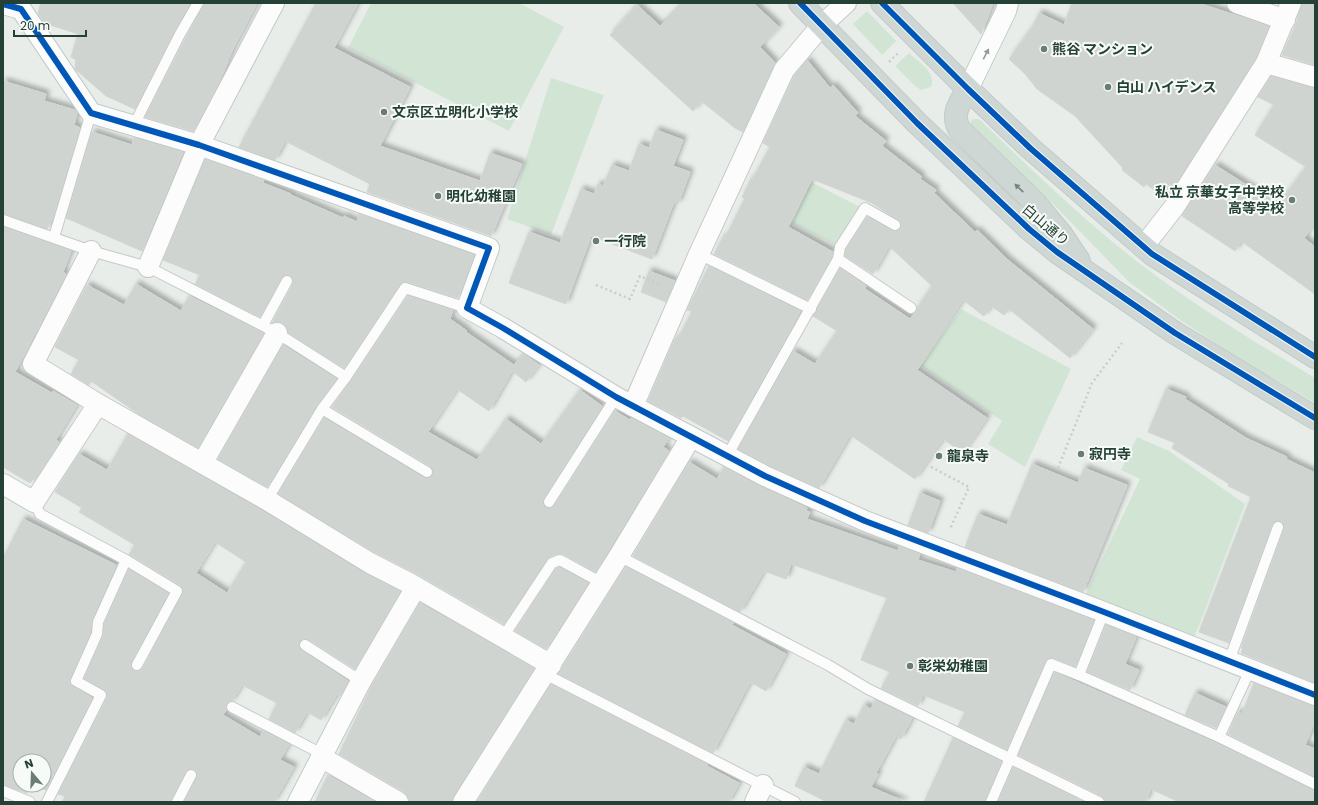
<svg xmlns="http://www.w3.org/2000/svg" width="1318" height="805" font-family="Poppins,'Noto Sans JP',sans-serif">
	<defs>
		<filter id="shadow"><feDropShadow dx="3.5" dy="-3.5" stdDeviation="2" flood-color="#0004"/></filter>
	</defs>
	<rect width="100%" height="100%" fill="#e8edea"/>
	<!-- green -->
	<g fill="#d2e5d5">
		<polygon points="371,3 519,3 564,27 509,131 348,48"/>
		<polygon points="867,11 896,41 882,55 853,24"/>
		<path d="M909,53C918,62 937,72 931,87L921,90L915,86L895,66Z"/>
		<polygon points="551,78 604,95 551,235 507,219"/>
		<path d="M973,119H979C1031,169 1082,219 1139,263C1195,306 1255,342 1315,378V403L1230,353L1180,320L1129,282L1057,208L972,127L970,122Z"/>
		<polygon points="811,182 860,207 835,245 792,223"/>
		<polygon points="961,309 1071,369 1025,467 988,444 1002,421 921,366"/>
		<polygon points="1137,437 1169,451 1245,504 1194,638 1084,598 1140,479 1121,470"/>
	</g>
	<!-- building -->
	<g fill="#cfd4d1" stroke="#d0d6d3" fill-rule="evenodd" filter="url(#shadow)">
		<polygon points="41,3 190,3 174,31 135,109 106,96 75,69 76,60 71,57 78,34 44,23 38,13"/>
		<polygon points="204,3 257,3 232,51 218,85 193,131 145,117"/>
		<polygon points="316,3 358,3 334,48 410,87 380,146 480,181 490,153 522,164 491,236 367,192 370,184 285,141 275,160 239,147"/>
		<polygon points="683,3 753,3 779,27 760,47 775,63 743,132 735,128 701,101 693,111 610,35 637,5 660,26"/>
		<polygon points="953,3 993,3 981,34"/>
		<polygon points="1072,3 1198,3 1269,26 1256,58 1166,199 1146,184 1144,187 1122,170 1123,168 1075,116 1037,89 1026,75 1009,59 1033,26 1039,13 1064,25"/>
		<polygon points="1302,3 1315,3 1315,65 1282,55 1296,24"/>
		<polygon points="807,60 830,88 833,85 858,113 855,116 886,141 882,146 922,177 920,179 936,190 934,193 975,232 977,230 1008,260 1093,329 1070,358 1009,309 1004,315 991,306 984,316 963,300 917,370 987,418 963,453 943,439 915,479 850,435 819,488 770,466 738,449 793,351 815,364 837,331 813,316 840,268 866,286 865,289 910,319 917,311 917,308 932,286 889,246 873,274 845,256 846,249 867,217 895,231 900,229 901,222 872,203 812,179 788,227 833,252 832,257 807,300 714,254 723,237 725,238 745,198 742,197 751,179 752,180 770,147 763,143 794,76"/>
		<polygon points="1271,76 1315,88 1315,223 1304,238 1315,247 1315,294 1241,241 1235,251 1182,216 1215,165 1267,198 1271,192 1282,199 1306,167 1255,135 1274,105 1258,97"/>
		<polygon points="3,81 46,94 44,101 75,110 77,113 74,125 80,128 53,217 47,229 3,214"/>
		<polygon points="656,130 683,140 673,166 690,172 678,204 674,202 652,259 591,236 566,304 509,283 529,232 560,243 581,189 594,194 598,184 603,186 612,165 629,171 639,144 649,148"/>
		<polygon points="92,132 132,145 134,138 183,152 142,251 66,218"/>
		<polygon points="205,159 264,180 263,183 291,194 291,195 343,218 344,216 357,222 359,214 474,255 458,298 407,282 402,282 400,284 344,368 288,333 287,328 283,323 277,322 272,323 293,284 293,280 290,276 286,275 282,278 260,317 195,284 200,275 163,260"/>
		<polygon points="3,227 71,251 63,272 66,274 15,372 52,393 53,391 77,405 56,440 59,442 35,480 33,479 30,483 3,467"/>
		<polygon points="709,266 800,311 789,332 728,441 683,416 681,418 648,401 674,341 680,335 692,311 687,310"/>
		<polygon points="649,271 675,281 666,302 641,292"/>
		<polygon points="136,284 181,311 189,296 264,333 198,448 140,415 91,381 89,385 71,374 79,360 55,347 87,285 124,305"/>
		<polygon points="408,296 453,310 450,319 467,331 466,332 514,365 524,354 539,365 526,382 512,371 489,411 457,389 428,432 477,460 506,419 541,444 580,390 602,406 544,498 543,505 546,508 552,508 554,506 615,411 630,420 631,418 669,438 663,447 669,451 595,572 563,554 558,554 549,557 504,624 415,573 376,553 278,494 324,418 424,478 427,478 432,476 433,472 430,466 332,407 351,381"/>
		<polygon points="283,345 337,379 316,406 267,487 218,459"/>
		<polygon points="1166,389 1186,397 1185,399 1246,438 1287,457 1286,459 1315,473 1315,683 1241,653 1243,648 1241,648 1284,529 1284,526 1281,521 1277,521 1272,525 1229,643 1199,632 1251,497 1228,486 1229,484 1172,448 1175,443 1148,432"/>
		<path d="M128,434L261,510L364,573L400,591L355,669L309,640L302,639L299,642V648L301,650L348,681L340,696L337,694L321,720L307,712L295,733L269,719L277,703L242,685L232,701L226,704V710L223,715L260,737L263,731L289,744L280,760L294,767L274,802H184L197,775L196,771L191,769L185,772L171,802H62L65,796L58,794L107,698V694L104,690L84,678L103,636L104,624L129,569L168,593L131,662V668L134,671H140L143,668L183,591L180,585L129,554L135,545L79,512L82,508L55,492L79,454L107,470ZM215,542L246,562L227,593L196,573Z"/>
		<polygon points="689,462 717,479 724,467 760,486 807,508 806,511 810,512 807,519 898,551 899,546 920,554 918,560 956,572 957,568 1094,620 1075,667 1053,658 1047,659 1007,750 958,726 965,712 923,695 918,706 881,688 890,672 861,660 887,598 791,564 786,579 764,571 740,612 633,556"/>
		<polygon points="1032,464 1078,483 1084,468 1127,485 1083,592 965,547 978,514 1007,525"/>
		<polygon points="920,493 940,501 928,533 908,525"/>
		<polygon points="23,519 116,565 92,619 91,632 70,679 70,682 73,686 92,698 46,790 31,785 44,785 44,761 20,761 20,785 29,785 27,793 3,785 3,558"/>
		<polygon points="559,567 588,583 546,649 515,631 556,568"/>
		<polygon points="626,567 734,623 732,625 786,654 766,691 750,682 713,753 558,674"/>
		<polygon points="420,603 534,668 453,796 452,802 409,802 408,797 404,792 339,754 371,687"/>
		<polygon points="1106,625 1136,637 1125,664 1139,670 1130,690 1087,672"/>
		<polygon points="1054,672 1216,743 1315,790 1315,802 1179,802 1151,789 1145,802 1105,802 1102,796 1018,755"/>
		<polygon points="1254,683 1315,706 1315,721 1305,745 1315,749 1315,777 1228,734 1238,712 1242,714"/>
		<polygon points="551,684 707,764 707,766 739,783 729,802 477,802"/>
		<polygon points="1195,693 1226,707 1216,728 1185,715"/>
		<polygon points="875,700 912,718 901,739 896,736 876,773 878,774 871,787 905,802 827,802 795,786 804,767 819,774 846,720 854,724 864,705 871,709"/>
		<polygon points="953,738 1002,762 985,802 924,802"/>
		<polygon points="1013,767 1084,802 998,802"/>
		<polygon points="328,775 375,802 315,802"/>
	</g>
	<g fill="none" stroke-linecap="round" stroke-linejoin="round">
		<defs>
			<g id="lane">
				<polyline points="134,125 180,34 198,3"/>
				<polyline points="3,220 91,251 148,267 277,333 346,377"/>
				<polyline points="54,237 91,113"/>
				<polyline points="699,254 811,309"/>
				<polyline points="838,259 840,247 865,208 895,225"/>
				<polyline points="263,325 287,281"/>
				<polyline points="322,409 427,472"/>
				<polyline points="727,456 838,259 911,308"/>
				<polyline points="267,500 322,409 346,377 405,288 467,308"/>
				<polyline points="34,502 40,514 126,560 177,591 137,665"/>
				<polyline points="549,502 616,397"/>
				<polyline points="619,556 828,665 868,689 1099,802"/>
				<polyline points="503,637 552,563 560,560 602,583"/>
				<polyline points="305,645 361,681"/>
				<polyline points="1229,661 1278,527"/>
				<polyline points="1250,670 1219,737 1315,784"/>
				<polyline points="545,674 795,802"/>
				<polyline points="1079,675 1219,737"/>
				<polyline points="232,707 322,754"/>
				<polyline points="3,791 30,802"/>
				<polyline points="47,802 101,695 76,681 97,634 98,622 126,560"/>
				<polyline points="177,802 191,775"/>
				<polyline points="991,802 1051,664 1079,675 1104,612"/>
			</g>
			<g id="street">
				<polyline points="1237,3 1285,20"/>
				<polyline points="3,4 21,9 91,113 199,145 489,248 467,308 503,328 616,397 765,476 865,521 1104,612 1315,695"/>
				<polyline points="1266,63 1291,3"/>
				<polyline points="968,89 1006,11 1008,3"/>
				<polyline points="1143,247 1175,206 1266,63 1315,77"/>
				<polyline points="91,251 33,364 98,404 267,500 370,563 409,583 551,665"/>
				<polyline points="148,267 199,145 274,3"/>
				<polyline points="633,406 699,254 784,70 821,26 846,3"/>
				<polyline points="203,462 277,333"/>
				<polyline points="3,484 34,502 98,404"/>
				<polyline points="321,757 398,802"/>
				<polyline points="298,802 361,681 416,587"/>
				<polyline points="463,802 619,556 691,437"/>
				<polyline points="755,802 763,785"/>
			</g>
			<g id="primary">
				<polyline points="800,3 917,123 1029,229 1057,252 1175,333 1315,418"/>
				<polyline points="882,3 968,89 1030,148 1152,254 1315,357"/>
				<path d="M968,89C960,103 951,113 959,129L1035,203L1061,234L1079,261"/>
			</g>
		</defs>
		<!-- lane casing -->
		<use href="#lane" stroke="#c5cac7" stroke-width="12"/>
		<!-- street casing -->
		<use href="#street" stroke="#c5cac7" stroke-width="22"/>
		<!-- primary casing -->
		<use href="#primary" stroke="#c3cbc8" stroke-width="24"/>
		<!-- path -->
		<g stroke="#c7ceca" stroke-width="2.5" stroke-dasharray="2 3" stroke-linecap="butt">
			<polyline points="889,62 899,52"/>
			<polyline points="596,285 630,299 640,276 661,285"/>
			<polyline points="931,467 969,487 950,529"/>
			<polyline points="1058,468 1092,383 1122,343"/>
		</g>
		<!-- lane -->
		<use href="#lane" stroke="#fcfcfc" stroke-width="10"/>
		<!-- street -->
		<use href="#street" stroke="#fcfcfc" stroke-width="20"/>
		<!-- primary -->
		<use href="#primary" stroke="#cfd7d4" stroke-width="22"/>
		<defs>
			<g id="cycleway">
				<polyline points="800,3 917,123 1029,229 1057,252 1175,333 1315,418"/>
				<polyline points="882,3 968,89 1030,148 1152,254 1315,357"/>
				<polyline points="3,4 21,9 91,113 199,145 489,248 467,308 503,328 616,397 765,476 865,521 1104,612 1315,695"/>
			</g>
		</defs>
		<!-- cycleway casing -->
		<use href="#cycleway" stroke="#f7fbf8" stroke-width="8"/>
		<!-- cycleway -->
		<use href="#cycleway" stroke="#0057b8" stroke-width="6"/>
	</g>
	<!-- one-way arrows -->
	<defs><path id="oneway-solid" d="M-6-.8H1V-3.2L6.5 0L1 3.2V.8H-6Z"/></defs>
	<use fill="#909e98" href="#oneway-solid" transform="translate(986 54) rotate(-63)"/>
	<use fill="#71847d" href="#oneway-solid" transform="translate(1019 188) rotate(-136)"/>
	<!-- markers -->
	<g fill="#697d74" stroke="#f7fbf8" stroke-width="1.5">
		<circle cx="1044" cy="49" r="4"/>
		<circle cx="1108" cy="87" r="4"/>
		<circle cx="384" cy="112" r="4"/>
		<circle cx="438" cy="196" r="4"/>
		<circle cx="1292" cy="200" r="4"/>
		<circle cx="596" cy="241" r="4"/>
		<circle cx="1081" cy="454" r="4"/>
		<circle cx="939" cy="456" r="4"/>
		<circle cx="910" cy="666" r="4"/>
	</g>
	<g text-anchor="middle" stroke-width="4" stroke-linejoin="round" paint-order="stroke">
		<!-- poi labels -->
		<g font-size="14" font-weight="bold" fill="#254135" stroke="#f7fbf8" text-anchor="start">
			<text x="1052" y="54">熊谷 マンション</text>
			<text x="1116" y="92">白山 ハイデンス</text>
			<text x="392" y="117">文京区立明化小学校</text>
			<text x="1284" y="197" text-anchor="end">私立 京華女子中学校<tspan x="1284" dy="16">高等学校</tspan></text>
			<text x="446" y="201">明化幼稚園</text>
			<text x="604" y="246">一行院</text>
			<text x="1089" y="459">寂円寺</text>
			<text x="947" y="461">龍泉寺</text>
			<text x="918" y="671">彰栄幼稚園</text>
		</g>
		<!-- street labels -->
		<g font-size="14" fill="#254135" stroke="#f7fbf8">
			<text transform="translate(1046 225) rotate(40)" y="5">白山通り</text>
		</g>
	</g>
	<!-- border -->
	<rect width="1318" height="805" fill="none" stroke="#254135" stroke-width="8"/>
	<!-- north arrow -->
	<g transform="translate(32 773) rotate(341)"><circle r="19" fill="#f7fbf8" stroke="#a3b1aa"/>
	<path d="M0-3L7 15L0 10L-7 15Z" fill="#697d74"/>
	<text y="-6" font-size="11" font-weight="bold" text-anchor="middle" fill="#254135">N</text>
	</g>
	<!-- scale -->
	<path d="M14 30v6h72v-6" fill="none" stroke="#254135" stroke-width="2"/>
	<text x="20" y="30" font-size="12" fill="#254135" stroke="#f7fbf8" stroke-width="3" paint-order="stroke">20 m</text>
</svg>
